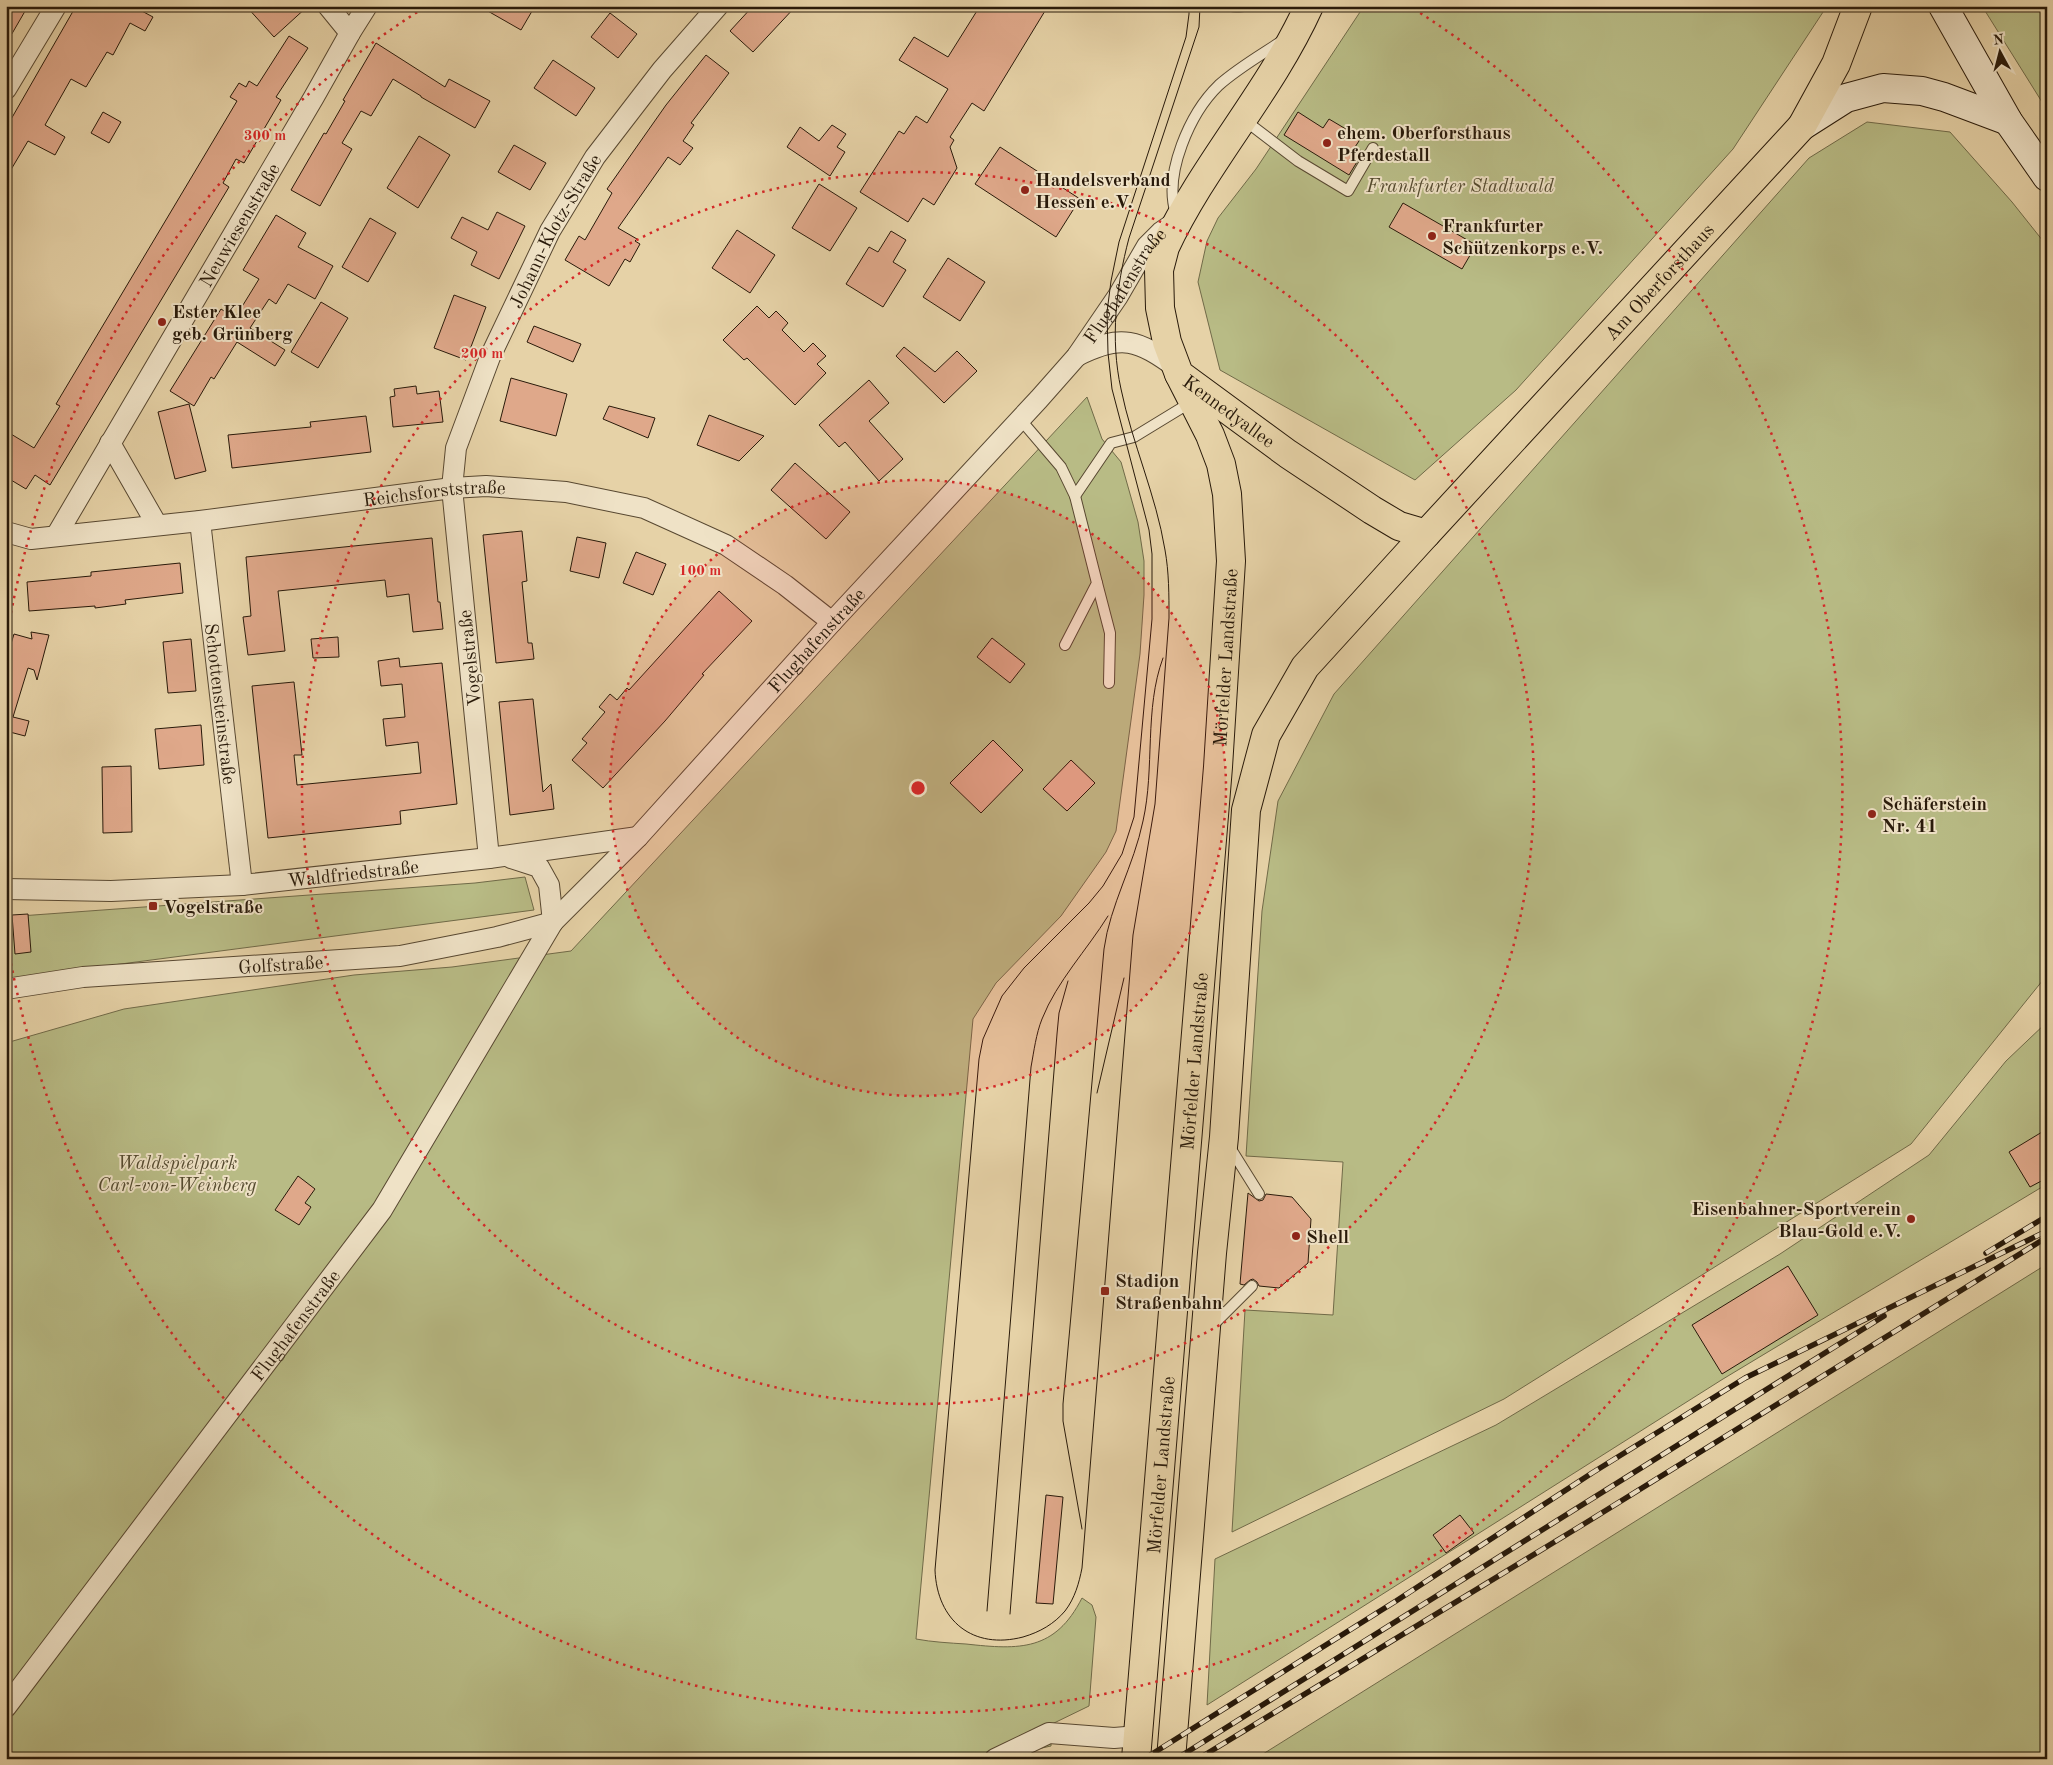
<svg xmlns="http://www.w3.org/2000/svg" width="2053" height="1765" font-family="'Old Standard TT',serif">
	<rect width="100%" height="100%" fill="#e6d2a7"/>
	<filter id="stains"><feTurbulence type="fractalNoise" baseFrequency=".004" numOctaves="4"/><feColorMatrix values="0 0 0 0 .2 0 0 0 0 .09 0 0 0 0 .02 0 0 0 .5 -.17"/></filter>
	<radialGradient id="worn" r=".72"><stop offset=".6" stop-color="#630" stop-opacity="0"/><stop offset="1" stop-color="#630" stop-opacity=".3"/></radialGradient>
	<!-- green -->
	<g fill="#b8bb85" stroke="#706a48">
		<polygon points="1364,6 1827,6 1733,149 1516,390 1415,480 1220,370 1198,282 1207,241 1218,218 1256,169"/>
		<polygon points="1982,6 2047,6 2047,110"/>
		<polygon points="1867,122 1950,132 2012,202 2047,246 2047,975 1911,1144 1504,1399 1232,1532 1245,1310 1333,1315 1343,1162 1246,1156 1262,911 1278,801 1334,694 1809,158"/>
		<path d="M1087,397L1102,439L1121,462L1138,522L1144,561V595L1140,654L1116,831L1106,852L1061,916L996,983L973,1019L916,1639C932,1642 950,1643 966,1644C1020,1650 1055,1651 1082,1598L1092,1605L1096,1617L1089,1706L1052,1724L1051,1746L1019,1753L1009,1759H6V1043L124,1009L354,975L452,967L571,951Z"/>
		<polygon points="525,877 534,910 6,979 6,917 475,883"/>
		<polygon points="2047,1022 2047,1184 1723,1379 1207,1705 1215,1559 1496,1425 1780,1254 1929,1155 2006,1061"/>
		<polygon points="2047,1264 2047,1759 1255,1759"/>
	</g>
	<!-- building -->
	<g fill="#dfa88a" stroke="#291a0a">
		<polygon points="6,6 28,6 6,44"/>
		<polygon points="76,6 139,6 138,9 153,17 145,31 130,23 113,55 107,52 86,87 71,79 45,125 65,137 55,155 28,141 6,178 6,128"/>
		<polygon points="246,6 308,6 274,37"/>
		<polygon points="479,6 535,6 521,30"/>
		<polygon points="753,6 796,6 753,52 730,31"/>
		<polygon points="980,6 1048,6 984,111 972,103 950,137 954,140 950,147 957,168 934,205 923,198 908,222 860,192 899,131 904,134 916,116 927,123 948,89 899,60 914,37 948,57"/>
		<polygon points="610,13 637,34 618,58 591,37"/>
		<polygon points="289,36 308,48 276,97 281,100 244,163 236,159 223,183 229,187 50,485 35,475 26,489 6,477 6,431 34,448 60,406 56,404 237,101 230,97 239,83 246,87 249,81 257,86"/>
		<polygon points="376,43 445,87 449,79 490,101 475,128 421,97 421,96 393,79 371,116 361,111 342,143 352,149 320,206 291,190 324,133 326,134 345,101 343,100"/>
		<polygon points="706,55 729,73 691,123 694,125 683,141 693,148 680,165 668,157 618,228 637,239 635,241 640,244 630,262 625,259 609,286 565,260 579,236 585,240 612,193 607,189 666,105"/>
		<polygon points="553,60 595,88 576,116 534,88"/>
		<polygon points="103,112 121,122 109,143 91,133"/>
		<polygon points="1298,112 1323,128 1329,119 1361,138 1355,147 1363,152 1349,175 1284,135"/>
		<polygon points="832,125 846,134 837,147 845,152 830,176 787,147 800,127 819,141"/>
		<polygon points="419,136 450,155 418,208 387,188"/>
		<polygon points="514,145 546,163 530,190 498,172"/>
		<polygon points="1000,147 1080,199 1056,237 975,184"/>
		<polygon points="819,184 857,208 830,251 792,228"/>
		<polygon points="1403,203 1476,245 1462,269 1389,227"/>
		<polygon points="497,212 525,226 499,279 471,265 477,252 451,238 462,217 488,230"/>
		<polygon points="276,215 306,233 298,247 333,266 315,299 288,284 276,304 269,299 250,328 285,350 275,366 237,342 214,379 211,377 194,406 170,391 221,309 235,318 259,279 243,270"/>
		<polygon points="370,218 396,233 368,282 342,267"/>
		<polygon points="737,230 775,255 750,293 712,268"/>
		<polygon points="891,231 906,240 893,262 906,270 883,307 846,284 869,247 878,252"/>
		<polygon points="948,258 985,282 960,321 923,297"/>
		<polygon points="454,295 486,307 466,360 434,348"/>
		<polygon points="321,302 348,318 318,368 291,352"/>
		<polygon points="757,306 769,318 776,311 788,323 782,330 804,352 813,343 826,356 817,364 826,373 795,405 747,358 744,360 723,340"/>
		<polygon points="534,326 581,344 573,362 527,342"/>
		<polygon points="904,347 935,372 957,351 977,371 944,403 896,356"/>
		<polygon points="511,378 567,394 556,436 500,421"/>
		<polygon points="869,380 889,403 869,421 903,459 879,481 845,442 839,447 819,425"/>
		<polygon points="416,386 417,394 439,391 443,422 393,427 390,397 395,396 394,389"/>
		<polygon points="189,404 206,471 175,479 158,412"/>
		<polygon points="609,406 655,418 648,438 603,419"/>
		<polygon points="709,415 737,426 764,436 739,461 697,445"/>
		<polygon points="366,416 371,452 232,468 228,435 311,427 310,422"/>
		<polygon points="795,463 850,512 826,539 771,490"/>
		<polygon points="522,531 527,581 522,582 528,643 532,643 534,659 496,663 483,535"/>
		<polygon points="577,537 606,543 599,578 570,571"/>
		<polygon points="432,538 438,602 440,602 443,629 413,632 409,594 387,597 385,580 278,591 285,651 248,655 243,617 251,616 246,557"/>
		<polygon points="636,552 666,564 653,595 623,583"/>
		<polygon points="180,563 183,593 125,600 126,604 95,608 95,606 29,611 27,582 91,576 91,572"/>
		<polygon points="719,591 752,621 702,674 704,675 665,721 603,788 572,760 587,743 582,739 605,712 599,707 610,694 617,700 627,688 629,690"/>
		<polygon points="31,632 49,635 37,680 34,670 28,668 13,717 29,721 25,736 6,731 6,660 14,634 32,639"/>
		<polygon points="338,637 339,657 313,658 311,639"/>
		<polygon points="992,638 1025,664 1010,683 977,657"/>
		<polygon points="191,639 196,691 168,693 163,642"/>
		<polygon points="399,658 400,667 442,663 457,804 400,811 401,824 268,838 252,686 294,682 302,755 294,755 297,785 421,773 418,742 386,746 383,719 405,717 402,684 381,686 378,661"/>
		<polygon points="533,699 543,792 551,784 554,809 510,815 499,702"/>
		<polygon points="201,725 204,765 159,769 155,729"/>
		<polygon points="993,740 1023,770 981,813 950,783"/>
		<polygon points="1071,760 1095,783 1067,811 1043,789"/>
		<polygon points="131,766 132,832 103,833 102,767"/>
		<polygon points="28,914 31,952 15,954 12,915"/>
		<polygon points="2047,1129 2047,1178 2030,1187 2009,1152"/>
		<polygon points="298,1176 315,1189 305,1203 311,1207 299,1225 275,1210"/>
		<polygon points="1248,1193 1259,1201 1263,1200 1266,1194 1292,1197 1311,1219 1308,1263 1279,1288 1259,1286 1257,1282 1253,1279 1250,1280 1244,1285 1240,1284"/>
		<polygon points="1788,1266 1818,1315 1722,1374 1692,1325"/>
		<polygon points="1046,1495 1063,1497 1053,1604 1036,1603"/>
		<polygon points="1460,1515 1474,1533 1446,1553 1433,1535"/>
	</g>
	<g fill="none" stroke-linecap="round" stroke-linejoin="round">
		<defs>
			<g id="service">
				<polyline points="1243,119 1298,161 1348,191 1373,148"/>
				<path d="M1176,214C1163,174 1190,113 1219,85C1238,68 1261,55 1282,41"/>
				<polyline points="1020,419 1061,467 1075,496 1097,583 1065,645"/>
				<polyline points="1075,496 1111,443 1134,437 1193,401"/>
				<polyline points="1097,583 1110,633 1109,683"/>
				<polyline points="1229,1146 1259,1194"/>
				<polyline points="1211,1327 1252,1286"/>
			</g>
			<g id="minor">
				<polyline points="328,6 350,33"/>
				<polyline points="6,89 56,6"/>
				<path d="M1077,356C1122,333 1138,340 1177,368"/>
				<polyline points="110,443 157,525"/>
				<path id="s1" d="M200,521L242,885"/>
				<path id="s2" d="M6,532L31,539L200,521L452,488L486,486L566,492L644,508L726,545L785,585L832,622"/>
				<path id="s3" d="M56,536L314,97L350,33L367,6"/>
				<path id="s4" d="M489,858L452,488L456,448L490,357L550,231L595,157L662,70L718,6"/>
				<polyline points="511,858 539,867 549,885 553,922"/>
				<path id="s5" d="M6,889L111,891L242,885L489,858L638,837"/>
				<path id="s6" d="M6,989L83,977L400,956L497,937L553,922"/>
				<path id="s7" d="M6,1707L382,1210L553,922L638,837L832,622L1039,399L1077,356L1118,296L1147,246L1161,232L1177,221"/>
				<polyline points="995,1759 1049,1733 1114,1738 1138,1736"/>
			</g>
			<g id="secondary">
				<polyline points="1943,6 2008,121 2047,177"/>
				<polyline points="1802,126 1846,98 1883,88 1922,91 1944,97 2008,121"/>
			</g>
			<g id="primary">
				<path id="s8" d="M1309,6C1270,92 1205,162 1165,247L1159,270L1160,308L1167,342L1179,374L1288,454L1372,510L1399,526L1426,534L1802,126L1836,64L1858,6"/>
			</g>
			<g id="trunk">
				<path id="s9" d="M1136,1759L1218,767L1231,561L1227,494L1221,464L1210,435L1179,374"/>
				<polyline points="1171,1759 1212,1253 1224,1137 1246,810 1266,735 1305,667 1426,534"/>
			</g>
		</defs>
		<!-- service casing -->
		<use href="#service" stroke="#584831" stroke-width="12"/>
		<!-- minor casing -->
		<use href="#minor" stroke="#584831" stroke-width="22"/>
		<!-- secondary casing -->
		<use href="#secondary" stroke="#291a0a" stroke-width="30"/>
		<!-- primary casing -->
		<use href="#primary" stroke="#291a0a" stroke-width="30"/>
		<!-- trunk casing -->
		<use href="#trunk" stroke="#291a0a" stroke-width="30"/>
		<!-- service -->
		<use href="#service" stroke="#efe2c6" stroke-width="10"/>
		<!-- minor -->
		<use href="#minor" stroke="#efe2c6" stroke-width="20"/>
		<!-- secondary -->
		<use href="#secondary" stroke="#efe2c6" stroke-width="28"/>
		<!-- primary -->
		<use href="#primary" stroke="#e6d2a7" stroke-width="28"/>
		<!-- trunk -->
		<use href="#trunk" stroke="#e6d2a7" stroke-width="28"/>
		<!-- tram -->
		<g stroke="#291a0a" stroke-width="1">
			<path d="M1189,6V14L1186,37L1119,242L1111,281L1107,312L1108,353L1112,389L1149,530L1152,554V619L1134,817L1122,854L1103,886L1089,903L1024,968L1002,996L983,1039L979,1059L935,1570C937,1621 973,1650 1023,1637C1040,1632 1054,1624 1065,1611C1075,1598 1079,1583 1082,1568L1133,935L1155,804L1169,618C1169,595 1169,572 1165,550C1156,495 1132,443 1121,389C1110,339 1116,287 1129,238L1199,27L1200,6"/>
			<path d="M1212,6C1229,14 1246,14 1262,6"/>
			<polyline points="1097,1093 1124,978"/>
			<path d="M1082,1529L1063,1421V1404L1104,949C1110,905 1134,865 1143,821C1155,768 1144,709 1163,658"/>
			<path d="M987,1611L1031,1067C1034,1051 1036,1034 1042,1019C1057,981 1087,950 1108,916"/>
			<polyline points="1010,1614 1057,1034 1059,1013 1068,981"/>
		</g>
		<defs>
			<g id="rail">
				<polyline points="1986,1253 2047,1216"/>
				<polyline points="1144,1759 1396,1601 1592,1473 1745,1378 2047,1231"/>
				<polyline points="1176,1759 1884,1316"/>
				<polyline points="1198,1759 1579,1527 2044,1239"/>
			</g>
		</defs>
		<!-- rail casing -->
		<use href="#rail" stroke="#291a0a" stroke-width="5.5"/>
		<!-- rail -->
		<use href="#rail" stroke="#efe2c6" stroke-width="4" stroke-dasharray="11" stroke-linecap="butt"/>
	</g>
	<!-- distance rings -->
	<circle cx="918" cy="788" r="308" fill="#d62828" fill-opacity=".12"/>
	<g fill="none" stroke="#d62828" stroke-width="2.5" stroke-dasharray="2.5 5">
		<circle cx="918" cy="788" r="308"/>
		<circle cx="918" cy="788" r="616"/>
		<path d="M7 635A924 924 0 0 1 422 9M1414 9A924 924 0 1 1 7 941"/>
	</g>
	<!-- markers -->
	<g fill="#8f2418" stroke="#efe2c6" stroke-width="2">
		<circle cx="1327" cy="143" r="5"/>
		<circle cx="1025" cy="190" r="5"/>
		<circle cx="1432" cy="236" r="5"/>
		<circle cx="162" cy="322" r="5"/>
		<circle cx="1872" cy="814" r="5"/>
		<rect x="148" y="901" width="10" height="10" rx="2.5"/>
		<circle cx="1911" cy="1219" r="5"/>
		<circle cx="1296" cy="1236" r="5"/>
		<rect x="1100" y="1286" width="10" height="10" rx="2.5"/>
	</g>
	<g text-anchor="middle" stroke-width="4" stroke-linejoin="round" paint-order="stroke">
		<!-- poi labels -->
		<g font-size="19" font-weight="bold" fill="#291a0a" stroke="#efe2c6" text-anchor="start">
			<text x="1337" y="139">ehem. Oberforsthaus<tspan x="1337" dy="22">Pferdestall</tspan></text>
			<text x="1035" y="186">Handelsverband<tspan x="1035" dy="22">Hessen e.V.</tspan></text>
			<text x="1442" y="232">Frankfurter<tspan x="1442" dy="22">Schützenkorps e.V.</tspan></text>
			<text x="172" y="318">Ester Klee<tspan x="172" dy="22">geb. Grünberg</tspan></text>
			<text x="1882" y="810">Schäferstein<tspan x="1882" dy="22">Nr. 41</tspan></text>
			<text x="163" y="913">Vogelstraße</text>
			<text x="1901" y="1215" text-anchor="end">Eisenbahner-Sportverein<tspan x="1901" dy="22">Blau-Gold e.V.</tspan></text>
			<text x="1306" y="1243">Shell</text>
			<text x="1115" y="1287">Stadion<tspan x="1115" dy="22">Straßenbahn</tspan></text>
		</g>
		<!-- park labels -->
		<g font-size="19" font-style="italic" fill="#544a2f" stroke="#efe2c6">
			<text x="1460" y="192">Frankfurter Stadtwald</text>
			<text x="177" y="1169">Waldspielpark<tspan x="177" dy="22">Carl-von-Weinberg</tspan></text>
		</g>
		<!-- street labels -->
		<g font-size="19" fill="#291a0a" stroke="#efe2c6">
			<text dy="7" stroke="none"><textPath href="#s3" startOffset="361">Neuwiesenstraße</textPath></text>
			<text dy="7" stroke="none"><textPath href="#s4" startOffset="651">Johann-Klotz-Straße</textPath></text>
			<text dy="7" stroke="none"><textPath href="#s8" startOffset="1051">Am Oberforsthaus</textPath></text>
			<text dy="7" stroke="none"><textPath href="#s7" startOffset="1815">Flughafenstraße</textPath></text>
			<text dy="7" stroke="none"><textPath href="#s8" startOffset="474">Kennedyallee</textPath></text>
			<text dy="7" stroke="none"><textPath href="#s2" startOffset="432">Reichsforststraße</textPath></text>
			<text dy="7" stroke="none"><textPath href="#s7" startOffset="1344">Flughafenstraße</textPath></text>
			<text transform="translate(469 658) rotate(-96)" y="7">Vogelstraße</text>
			<text dy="7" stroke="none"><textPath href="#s9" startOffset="1105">Mörfelder Landstraße</textPath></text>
			<text dy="7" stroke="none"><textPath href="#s1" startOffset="184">Schottensteinstraße</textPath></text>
			<text dy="7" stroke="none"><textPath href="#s5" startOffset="348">Waldfriedstraße</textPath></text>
			<text dy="7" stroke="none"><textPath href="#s6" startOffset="276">Golfstraße</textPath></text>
			<text dy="7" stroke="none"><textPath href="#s9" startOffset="700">Mörfelder Landstraße</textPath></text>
			<text dy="7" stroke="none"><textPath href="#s7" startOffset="479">Flughafenstraße</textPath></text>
			<text dy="7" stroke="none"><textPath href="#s9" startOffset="295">Mörfelder Landstraße</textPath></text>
		</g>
	</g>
	<circle cx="918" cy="788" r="8" fill="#d62828" stroke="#efe2c6" stroke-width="2.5"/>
	<g font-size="15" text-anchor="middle" font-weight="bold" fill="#d62828" stroke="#efe2c6" stroke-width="4" stroke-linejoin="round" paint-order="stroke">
		<text x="265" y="140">300 m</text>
		<text x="482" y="358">200 m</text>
		<text x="700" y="575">100 m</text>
	</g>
	<!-- margin -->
	<rect width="2053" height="1765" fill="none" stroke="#e6d2a7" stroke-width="25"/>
	<rect x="8" y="8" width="2038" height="1750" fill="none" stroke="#291a0a" stroke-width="2.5"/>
	<rect x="12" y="12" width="2028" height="1740" fill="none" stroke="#291a0a"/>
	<!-- north arrow -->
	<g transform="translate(2000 52) rotate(353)" stroke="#efe2c6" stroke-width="4" paint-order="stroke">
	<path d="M0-4L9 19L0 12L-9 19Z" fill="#291a0a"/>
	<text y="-8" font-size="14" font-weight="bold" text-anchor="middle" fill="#291a0a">N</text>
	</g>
	<rect width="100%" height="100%" filter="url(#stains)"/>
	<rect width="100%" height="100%" fill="url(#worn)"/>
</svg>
